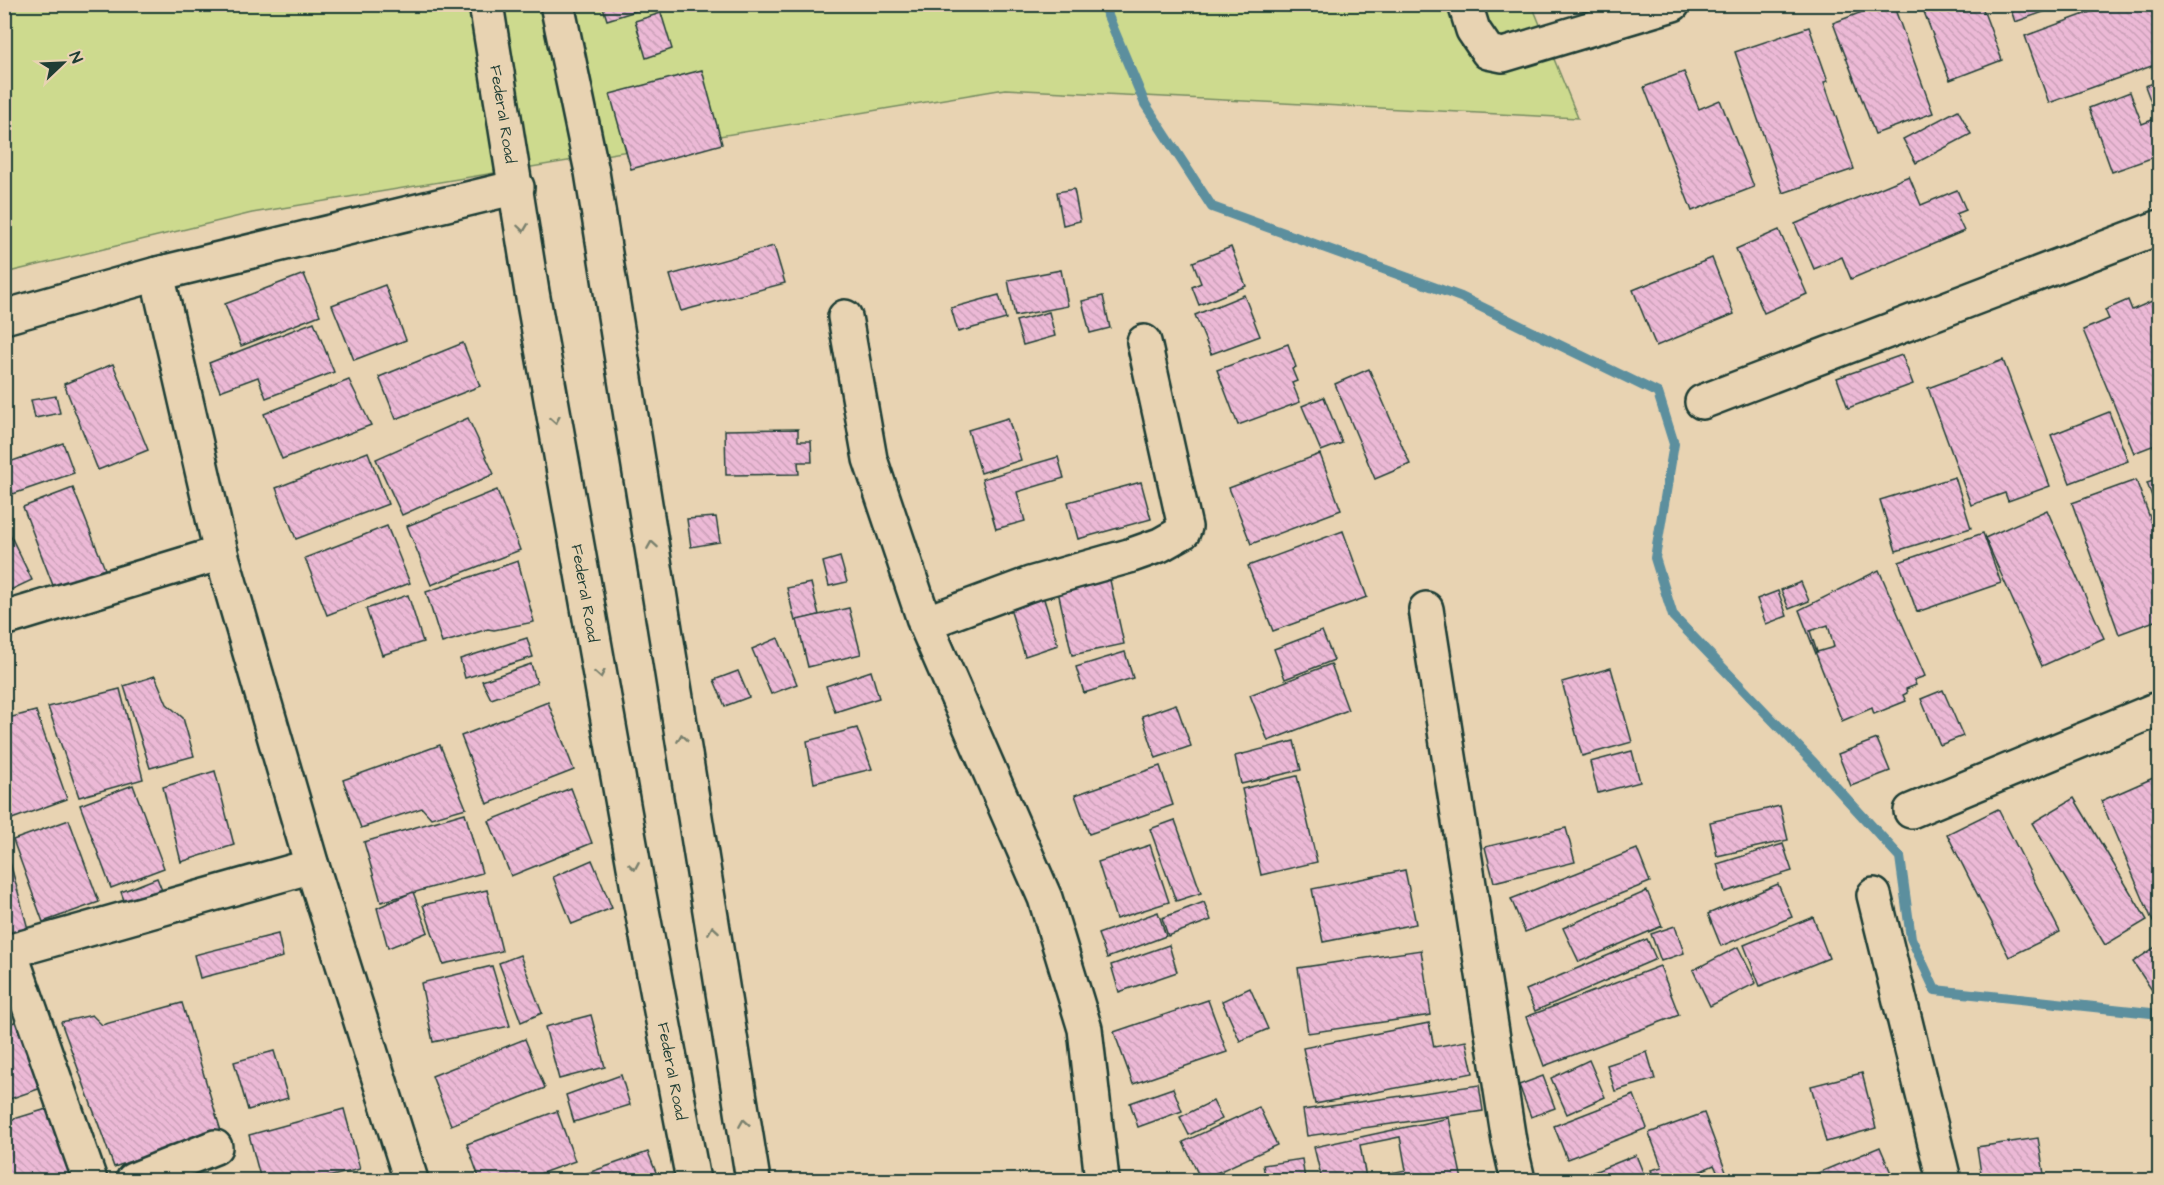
<svg xmlns="http://www.w3.org/2000/svg" width="2164" height="1185" font-family="'Architects Daughter',sans-serif">
	<defs>
		<pattern id="building-back-hatch" width="6" height="6" patternUnits="userSpaceOnUse" patternTransform="scale(1.5)"><rect width="6" height="6" fill="#ecb9d6"/><path d="M-1 5l2 2M0 0l6 6M5-1l2 2" fill="none" stroke="#caa0b8"/></pattern>
	</defs>
	<rect width="100%" height="100%" fill="#e8d3b2"/>
	<filter id="ink" filterUnits="userSpaceOnUse"><feTurbulence type="fractalNoise" baseFrequency=".0167" numOctaves="2"/><feDisplacementMap in="SourceGraphic" scale="12" xChannelSelector="R" yChannelSelector="G"/><feConvolveMatrix kernelMatrix="1 2 1 2 8 2 1 2 1" color-interpolation-filters="sRGB"/></filter>
	<g filter="url(#ink)">
		<!-- green -->
		<polygon fill="#cdda8e" stroke="#768c61" stroke-width="1.5" points="4,5 1532,5 1578,118 1005,89 252,213 5,273"/>
		<g fill="none" stroke-linecap="round" stroke-linejoin="round">
			<!-- stream -->
			<polyline stroke="#5c8f9e" stroke-width="10" points="1103,4 1145,104 1212,207 1461,297 1658,393 1674,444 1655,558 1673,616 1812,761 1900,857 1911,938 1935,990 2160,1014"/>
		</g>
		<!-- building -->
		<g fill="url(#building-back-hatch)" stroke="#1f3d34" stroke-width="1.5" fill-rule="evenodd">
			<polygon points="602,4 658,4 607,20"/>
			<polygon points="1883,4 1893,4 1933,113 1875,134 1833,23"/>
			<polygon points="1921,4 1981,4 2002,60 1950,80"/>
			<polygon points="2009,4 2066,4 2015,22"/>
			<polygon points="2112,4 2156,4 2160,14 2160,63 2049,103 2025,36"/>
			<polygon points="661,13 672,49 646,58 635,21"/>
			<polygon points="1809,27 1828,81 1824,82 1854,169 1783,193 1735,52"/>
			<polygon points="702,70 722,144 631,169 610,94"/>
			<polygon points="1684,72 1699,109 1720,100 1754,187 1692,211 1644,87"/>
			<polygon points="2160,81 2160,155 2112,172 2089,108 2130,92 2142,124 2157,118 2145,86"/>
			<polygon points="1958,110 1971,134 1916,163 1903,139"/>
			<polygon points="1909,176 1921,205 1957,190 1966,210 1956,214 1964,231 1851,279 1842,257 1814,269 1795,224"/>
			<polygon points="1074,189 1080,221 1063,225 1057,192"/>
			<polygon points="1779,230 1807,294 1764,313 1736,249"/>
			<polygon points="774,246 785,283 681,311 670,275"/>
			<polygon points="1231,247 1246,286 1199,305 1192,287 1201,283 1193,262"/>
			<polygon points="1712,258 1734,314 1656,346 1633,290"/>
			<polygon points="1061,270 1068,306 1015,316 1008,280"/>
			<polygon points="304,274 320,315 241,346 225,304"/>
			<polygon points="385,285 406,340 354,360 332,305"/>
			<polygon points="999,295 1006,319 958,332 951,308"/>
			<polygon points="1244,295 1260,336 1211,354 1195,315"/>
			<polygon points="1103,296 1110,328 1090,333 1082,301"/>
			<polygon points="2128,300 2132,310 2152,301 2160,319 2160,443 2134,453 2083,330 2109,319 2105,310"/>
			<polygon points="1049,312 1055,336 1023,345 1016,321"/>
			<polygon points="314,322 334,372 266,398 258,377 220,391 209,363"/>
			<polygon points="463,343 480,386 396,419 379,377"/>
			<polygon points="1288,344 1296,367 1292,369 1297,381 1292,383 1300,402 1238,425 1217,370"/>
			<polygon points="1902,355 1913,384 1848,408 1837,378"/>
			<polygon points="2003,360 2050,486 2008,501 2005,493 1971,505 1928,388"/>
			<polygon points="113,364 148,450 98,470 64,384"/>
			<polygon points="1369,369 1410,464 1375,479 1335,384"/>
			<polygon points="349,380 371,425 282,459 264,414"/>
			<polygon points="56,396 60,413 35,418 31,400"/>
			<polygon points="1324,397 1342,443 1321,451 1302,406"/>
			<polygon points="2109,412 2128,461 2070,483 2051,435"/>
			<polygon points="468,418 494,474 402,515 376,459"/>
			<polygon points="1008,418 1021,460 981,473 968,430"/>
			<polygon points="798,429 798,441 811,441 812,462 798,462 799,474 726,475 725,430"/>
			<polygon points="63,443 74,473 13,494 4,472 4,464"/>
			<polygon points="368,452 388,504 296,539 276,488"/>
			<polygon points="1320,454 1341,510 1251,544 1229,488"/>
			<polygon points="1058,457 1064,478 1017,492 1025,521 996,529 982,479"/>
			<polygon points="1955,477 1971,528 1896,551 1880,500"/>
			<polygon points="2160,479 2160,518 2147,483"/>
			<polygon points="2136,480 2160,545 2160,619 2119,634 2072,503"/>
			<polygon points="1141,482 1151,519 1078,539 1068,502"/>
			<polygon points="73,488 105,569 54,588 23,507"/>
			<polygon points="497,490 520,550 431,585 407,526"/>
			<polygon points="2047,510 2104,638 2042,666 1985,538"/>
			<polygon points="716,517 720,542 691,547 687,519"/>
			<polygon points="4,522 32,580 4,593"/>
			<polygon points="387,526 410,583 327,615 305,558"/>
			<polygon points="1343,531 1367,597 1273,631 1248,566"/>
			<polygon points="1983,533 2001,583 1917,612 1899,562"/>
			<polygon points="840,557 847,582 829,586 823,562"/>
			<polygon points="518,561 534,622 494,630 488,629 442,643 426,592"/>
			<path d="M1879,570L1925,676L1914,680L1916,685L1906,689L1907,693L1903,695L1906,701L1874,714L1872,708L1842,721L1799,610ZM1828,625L1834,647L1817,652L1810,631Z"/>
			<polygon points="1108,571 1124,644 1072,655 1056,582"/>
			<polygon points="1801,582 1809,601 1789,609 1781,590"/>
			<polygon points="811,583 819,615 795,621 787,588"/>
			<polygon points="1040,586 1058,645 1025,656 1006,596"/>
			<polygon points="1778,591 1787,616 1766,624 1757,599"/>
			<polygon points="408,595 423,642 382,655 366,609"/>
			<polygon points="849,608 861,654 808,667 797,620"/>
			<polygon points="1322,631 1334,660 1285,679 1274,649"/>
			<polygon points="527,638 533,657 465,678 460,659"/>
			<polygon points="778,638 797,684 771,694 752,649"/>
			<polygon points="1125,652 1133,678 1084,693 1076,667"/>
			<polygon points="531,664 537,683 491,699 482,681"/>
			<polygon points="1331,664 1348,710 1268,741 1250,695"/>
			<polygon points="1611,668 1632,742 1582,756 1562,682"/>
			<polygon points="738,671 749,697 725,706 714,680"/>
			<polygon points="871,671 879,698 835,712 826,686"/>
			<polygon points="155,676 167,704 183,718 194,756 150,768 124,686"/>
			<polygon points="120,689 143,779 79,797 48,707"/>
			<polygon points="1943,690 1963,736 1940,745 1921,699"/>
			<polygon points="548,702 574,770 487,804 461,736"/>
			<polygon points="1176,704 1191,746 1156,758 1142,716"/>
			<polygon points="36,711 67,799 12,819 4,795 4,719"/>
			<polygon points="857,728 872,769 814,783 807,741"/>
			<polygon points="1877,739 1890,771 1851,786 1838,754"/>
			<polygon points="1294,741 1301,770 1241,784 1235,756"/>
			<polygon points="440,745 466,808 431,818 422,808 361,828 343,780"/>
			<polygon points="1632,751 1640,782 1598,793 1590,762"/>
			<polygon points="1160,766 1173,805 1089,834 1075,795"/>
			<polygon points="215,771 234,845 181,862 163,787"/>
			<polygon points="2160,775 2160,919 2153,922 2101,801"/>
			<polygon points="1297,776 1317,862 1261,875 1242,789"/>
			<polygon points="133,785 164,868 111,888 80,805"/>
			<polygon points="571,788 592,843 511,876 489,821"/>
			<polygon points="2074,798 2147,920 2105,945 2032,823"/>
			<polygon points="1780,806 1788,840 1717,856 1710,822"/>
			<polygon points="1998,809 2060,932 2009,957 1947,834"/>
			<polygon points="465,813 482,873 381,902 364,842"/>
			<polygon points="69,820 99,902 43,922 13,840"/>
			<polygon points="1175,820 1201,893 1176,901 1150,829"/>
			<polygon points="1566,828 1575,862 1494,882 1485,847"/>
			<polygon points="4,840 28,929 4,935"/>
			<polygon points="1783,844 1792,871 1725,892 1717,864"/>
			<polygon points="1150,845 1169,902 1116,919 1098,862"/>
			<polygon points="1637,849 1650,882 1525,932 1511,899"/>
			<polygon points="592,860 612,908 572,924 553,877"/>
			<polygon points="1405,870 1416,924 1323,942 1312,889"/>
			<polygon points="157,878 167,903 130,917 121,892"/>
			<polygon points="1778,884 1792,917 1721,946 1708,914"/>
			<polygon points="487,890 502,951 443,964 423,905"/>
			<polygon points="1647,891 1662,926 1579,962 1563,928"/>
			<polygon points="413,892 428,932 388,948 377,908"/>
			<polygon points="1204,902 1211,920 1168,936 1162,918"/>
			<polygon points="1158,912 1166,936 1107,958 1098,934"/>
			<polygon points="1813,917 1829,958 1760,986 1744,945"/>
			<polygon points="1675,926 1684,953 1661,961 1651,934"/>
			<polygon points="278,934 283,957 200,978 194,955"/>
			<polygon points="1647,939 1656,959 1535,1011 1526,990"/>
			<polygon points="2160,944 2160,998 2158,999 2133,962"/>
			<polygon points="1169,945 1177,972 1119,992 1111,965"/>
			<polygon points="1738,947 1756,983 1710,1006 1693,970"/>
			<polygon points="1421,950 1431,1015 1308,1033 1298,968"/>
			<polygon points="520,955 542,1013 521,1022 499,963"/>
			<polygon points="492,966 510,1026 433,1042 421,983"/>
			<polygon points="1660,966 1679,1015 1544,1066 1526,1017"/>
			<polygon points="1250,988 1268,1029 1240,1041 1222,1001"/>
			<polygon points="1208,1000 1227,1052 1133,1084 1114,1032"/>
			<polygon points="182,1003 221,1131 114,1167 61,1022 92,1015 102,1025"/>
			<polygon points="591,1015 605,1067 559,1079 545,1027"/>
			<polygon points="22,1019 47,1086 4,1101 4,1026"/>
			<polygon points="1429,1023 1434,1047 1466,1041 1473,1073 1315,1104 1303,1048"/>
			<polygon points="525,1039 545,1088 451,1125 432,1076"/>
			<polygon points="274,1051 288,1098 248,1110 234,1062"/>
			<polygon points="1647,1052 1655,1079 1615,1091 1607,1065"/>
			<polygon points="1589,1060 1605,1097 1567,1114 1551,1078"/>
			<polygon points="1862,1073 1876,1128 1826,1142 1811,1086"/>
			<polygon points="621,1075 630,1105 574,1122 566,1095"/>
			<polygon points="1543,1076 1555,1108 1531,1117 1519,1085"/>
			<polygon points="1479,1085 1483,1111 1307,1136 1303,1110"/>
			<polygon points="1173,1088 1182,1111 1138,1127 1130,1103"/>
			<polygon points="1634,1095 1647,1128 1567,1159 1554,1126"/>
			<polygon points="1213,1101 1222,1119 1189,1135 1180,1117"/>
			<polygon points="1259,1107 1277,1145 1201,1180 1183,1142"/>
			<polygon points="50,1108 70,1175 52,1180 4,1180 4,1122"/>
			<polygon points="344,1109 360,1169 316,1180 261,1180 249,1135"/>
			<polygon points="557,1111 575,1161 523,1180 480,1180 467,1144"/>
			<polygon points="1704,1113 1729,1180 1721,1180 1714,1165 1692,1175 1695,1180 1655,1180 1651,1170 1662,1167 1649,1133"/>
			<path d="M1449,1118L1462,1180H1322L1314,1147ZM1400,1137L1406,1170L1366,1178L1360,1145Z"/>
			<polygon points="2038,1138 2045,1180 1982,1180 1977,1147"/>
			<polygon points="1880,1147 1894,1180 1801,1180"/>
			<polygon points="648,1152 659,1180 588,1180 585,1174"/>
			<polygon points="1636,1155 1646,1180 1574,1180"/>
			<polygon points="1302,1159 1305,1180 1266,1180 1263,1165"/>
			<polygon points="1776,1174 1779,1180 1760,1180"/>
		</g>
		<g fill="none" stroke-linecap="round" stroke-linejoin="round">
			<defs>
				<g id="street">
					<polyline points="486,4 532,292 638,889 693,1180"/>
					<polyline points="557,4 592,172 753,1180"/>
					<polyline points="1465,4 1473,30 1488,52 1503,55 1673,4"/>
					<polyline points="157,274 221,553 312,866 411,1180"/>
					<polyline points="4,317 157,274 517,187"/>
					<polyline points="845,317 870,459 925,623 1045,898 1085,1029 1102,1180"/>
					<polyline points="1702,402 2160,227"/>
					<polyline points="1426,609 1509,1141 1518,1180"/>
					<polyline points="4,619 221,553"/>
					<polyline points="925,623 1030,584 1129,556 1160,545 1183,532 1185,527 1144,342"/>
					<polyline points="1911,811 2160,708"/>
					<polyline points="1874,895 1944,1180"/>
					<polyline points="10,952 90,1180"/>
					<polyline points="4,953 312,866"/>
					<polyline points="133,1180 215,1147"/>
				</g>
			</defs>
			<!-- street casing -->
			<use href="#street" stroke="#1f3d34" stroke-width="38"/>
			<!-- street -->
			<use href="#street" stroke="#e8d3b2" stroke-width="33"/>
		</g>
		<!-- one-way arrows -->
		<defs><path id="oneway-chevron" d="M-2-3.5L2.5 0L-2 3.5" fill="none" stroke-width="1.6" stroke-linecap="round" stroke-linejoin="round" transform="scale(1.5)"/></defs>
		<g stroke="#79806d">
			<use href="#oneway-chevron" transform="translate(523 228) rotate(82)"/>
			<use href="#oneway-chevron" transform="translate(555 420) rotate(80)"/>
			<use href="#oneway-chevron" transform="translate(652 545) rotate(-99)"/>
			<use href="#oneway-chevron" transform="translate(600 674) rotate(80)"/>
			<use href="#oneway-chevron" transform="translate(682 738) rotate(-99)"/>
			<use href="#oneway-chevron" transform="translate(634 866) rotate(80)"/>
			<use href="#oneway-chevron" transform="translate(713 930) rotate(-99)"/>
			<use href="#oneway-chevron" transform="translate(744 1123) rotate(-99)"/>
		</g>
	</g>
	<g text-anchor="middle" stroke-width="4.5" stroke-linejoin="round" paint-order="stroke">
		<!-- street labels -->
		<g font-size="16" fill="#1f3d34" stroke="#e8d3b2">
			<text transform="translate(504 114) rotate(81)" y="6">Federal Road</text>
			<text transform="translate(586 593) rotate(80)" y="6">Federal Road</text>
			<text transform="translate(673 1071) rotate(79)" y="6">Federal Road</text>
		</g>
	</g>
	<!-- margin -->
	<rect width="2164" height="1185" fill="none" stroke="#e8d3b2" stroke-width="24"/>
	<rect x="12" y="12" width="2140" height="1161" fill="none" stroke="#1f3d34" stroke-width="2" filter="url(#ink)"/>
	<!-- north arrow -->
	<g transform="translate(63 63) rotate(67)" stroke="#e8d3b2" stroke-width="4.5" paint-order="stroke">
	<path d="M0-4.5L10 22L0 15L-10 22Z" fill="#1f3d34"/>
	<text y="-9" font-size="16" font-weight="bold" text-anchor="middle" fill="#1f3d34">N</text>
	</g>
</svg>
